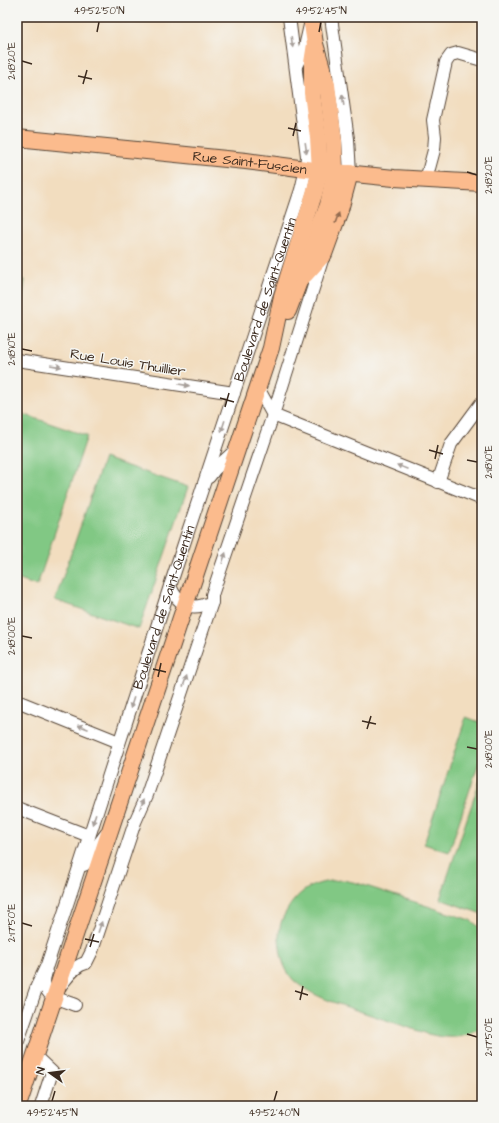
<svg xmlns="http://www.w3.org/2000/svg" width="499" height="1123" font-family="'Architects Daughter',sans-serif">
	<rect width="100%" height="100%" fill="#f6f6f2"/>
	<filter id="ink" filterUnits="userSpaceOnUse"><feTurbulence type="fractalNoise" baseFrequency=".025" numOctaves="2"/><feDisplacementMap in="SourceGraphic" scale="8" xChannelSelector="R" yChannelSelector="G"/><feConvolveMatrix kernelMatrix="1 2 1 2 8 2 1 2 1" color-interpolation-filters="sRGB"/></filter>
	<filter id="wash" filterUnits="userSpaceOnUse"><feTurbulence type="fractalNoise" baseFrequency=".012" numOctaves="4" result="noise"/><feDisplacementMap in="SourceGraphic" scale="16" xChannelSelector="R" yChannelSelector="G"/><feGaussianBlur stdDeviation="0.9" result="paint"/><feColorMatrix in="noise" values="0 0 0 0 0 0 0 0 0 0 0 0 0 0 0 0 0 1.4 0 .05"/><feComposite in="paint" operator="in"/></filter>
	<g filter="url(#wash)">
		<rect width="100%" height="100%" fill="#f2ddbf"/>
		<!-- green -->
		<g fill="#81c884" stroke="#5e7951">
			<polygon points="17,279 25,280 17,350"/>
			<polygon points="17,412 87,436 37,586 17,579"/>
			<polygon points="104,458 188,487 139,629 55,600"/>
			<polygon points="466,717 482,723 482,753 449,852 424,844"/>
			<polygon points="482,774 482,914 440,899"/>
			<path d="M343,880L357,883L470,920L482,929V1028C464,1039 449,1039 428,1034C404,1026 380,1018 356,1010C336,1003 315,997 298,984C287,976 281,961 280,947C278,935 279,923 286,912C299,888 317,881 343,880Z"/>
		</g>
	</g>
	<g filter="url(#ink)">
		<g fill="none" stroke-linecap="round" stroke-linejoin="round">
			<defs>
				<g id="minor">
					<polyline points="331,17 348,139 350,173"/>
					<polyline points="296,66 305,47 310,25"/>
					<polyline points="427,181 427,176 434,150 435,137 433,120 446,62 451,55 458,53 482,60"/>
					<polyline points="17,360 234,393"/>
					<polyline points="258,388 273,415 482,499"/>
					<polyline points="209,477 215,469 238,448"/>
					<polyline points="438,482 451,444 482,402"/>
					<path d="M170,586C179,607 192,611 212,602"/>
					<polyline points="17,701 119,742"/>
					<polyline points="17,808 89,836"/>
					<polyline points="84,865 91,854 106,834"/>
					<path d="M46,972C45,975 44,979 44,982C45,997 63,1000 75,1005"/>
					<path d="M61,985C68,977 75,965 86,963L92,951L135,822L147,795L212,602V595L219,574L273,415L323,257"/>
					<path id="s1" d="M17,1044L37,986L47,965L76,877L172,580L301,190L306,169L307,156L289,17"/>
					<polyline points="35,1056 52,1072 41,1106"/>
				</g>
				<g id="major">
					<path id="s2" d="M17,138L246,161L306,169L394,178L482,183"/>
					<polyline points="305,275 324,254 340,210 350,173"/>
					<polyline points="288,311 328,205 335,171 334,141 327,85 315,44 311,17"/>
					<polyline points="18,1106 271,348 282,296 314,194 320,170 318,137 312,93 312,63 315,44"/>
				</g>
			</defs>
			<!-- minor casing -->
			<use href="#minor" stroke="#564536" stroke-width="14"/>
			<!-- major casing -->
			<use href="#major" stroke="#564536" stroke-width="18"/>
			<!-- minor -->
			<use href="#minor" stroke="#fff" stroke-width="12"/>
			<!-- major -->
			<use href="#major" stroke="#fbbb8d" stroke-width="16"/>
		</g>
		<!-- one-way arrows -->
		<defs><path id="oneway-solid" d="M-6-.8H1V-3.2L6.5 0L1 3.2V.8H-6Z"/></defs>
		<g fill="#a79f9a">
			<use href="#oneway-solid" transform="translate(292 42) rotate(82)"/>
			<use href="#oneway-solid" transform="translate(343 100) rotate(-98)"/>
			<use href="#oneway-solid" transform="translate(306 148) rotate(82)"/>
			<use href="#oneway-solid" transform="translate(56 366) rotate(9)"/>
			<use href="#oneway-solid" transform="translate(184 385) rotate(9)"/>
			<use href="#oneway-solid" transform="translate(223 426) rotate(108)"/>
			<use href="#oneway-solid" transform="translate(402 467) rotate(-158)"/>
			<use href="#oneway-solid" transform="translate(224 558) rotate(-71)"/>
			<use href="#oneway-solid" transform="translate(185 681) rotate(-71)"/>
			<use href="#oneway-solid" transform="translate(132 703) rotate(108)"/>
			<use href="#oneway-solid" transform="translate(83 727) rotate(-159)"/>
			<use href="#oneway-solid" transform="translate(142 804) rotate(-66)"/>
			<use href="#oneway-solid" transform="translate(94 819) rotate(108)"/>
			<use href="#oneway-solid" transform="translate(100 927) rotate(-71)"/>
		</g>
		<use fill="#916b50" href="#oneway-solid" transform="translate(337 218) rotate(-70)"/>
	</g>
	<!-- ticks -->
	<path fill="none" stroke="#3b2a1e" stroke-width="1.5" d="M97,32L99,22M319,32L321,22M22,61L32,64M78,76L92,79M83,84L87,70M288,128L301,131M293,136L296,123M467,172L477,175M22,349L32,351M220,398L234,402M225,407L229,393M429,450L443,454M435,459L438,445M467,460L477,462M22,636L32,638M153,669L166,672M158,677L161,663M362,721L376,724M367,729L371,716M467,747L477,749M22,923L32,926M85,939L99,942M90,947L94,934M295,991L308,995M300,1000L303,986M467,1034L477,1037M52,1101L55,1091M274,1101L277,1091"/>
	<g text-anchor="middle" stroke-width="3" stroke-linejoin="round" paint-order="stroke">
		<!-- street labels -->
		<g font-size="14" fill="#3b2a1e" stroke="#f6f6f2">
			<text dy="5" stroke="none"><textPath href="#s2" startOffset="234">Rue Saint-Fuscien</textPath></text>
			<text dy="5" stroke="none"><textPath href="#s1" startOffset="785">Boulevard de Saint-Quentin</textPath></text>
			<text transform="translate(128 362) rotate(9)" y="5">Rue Louis Thuillier</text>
			<text dy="5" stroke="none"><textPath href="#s1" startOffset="461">Boulevard de Saint-Quentin</textPath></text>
		</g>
	</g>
	<!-- margin -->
	<rect width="499" height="1123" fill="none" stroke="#f6f6f2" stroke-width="44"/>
	<!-- north arrow -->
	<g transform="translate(50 1073) rotate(284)" stroke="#f6f6f2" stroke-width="3" paint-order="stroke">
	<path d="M0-3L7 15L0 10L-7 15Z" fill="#3b2a1e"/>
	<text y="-6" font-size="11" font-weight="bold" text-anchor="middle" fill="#3b2a1e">N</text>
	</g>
	<rect x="22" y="22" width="455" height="1079" fill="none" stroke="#3b2a1e" stroke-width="1.5"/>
	<g font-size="10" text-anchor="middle" fill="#3b2a1e">
		<text x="99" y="14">49°52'50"N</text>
		<text x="321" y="14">49°52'45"N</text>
		<text transform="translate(11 61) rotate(-90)" y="4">2°18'20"E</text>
		<text transform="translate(488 175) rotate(-90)" y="4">2°18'20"E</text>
		<text transform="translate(11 349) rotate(-90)" y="4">2°18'10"E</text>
		<text transform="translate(488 462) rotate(-90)" y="4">2°18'10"E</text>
		<text transform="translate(11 636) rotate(-90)" y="4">2°18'00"E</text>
		<text transform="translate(488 749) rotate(-90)" y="4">2°18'00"E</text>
		<text transform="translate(11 923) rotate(-90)" y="4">2°17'50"E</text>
		<text transform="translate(488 1037) rotate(-90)" y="4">2°17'50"E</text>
		<text x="52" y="1116">49°52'45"N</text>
		<text x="274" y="1116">49°52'40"N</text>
	</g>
</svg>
